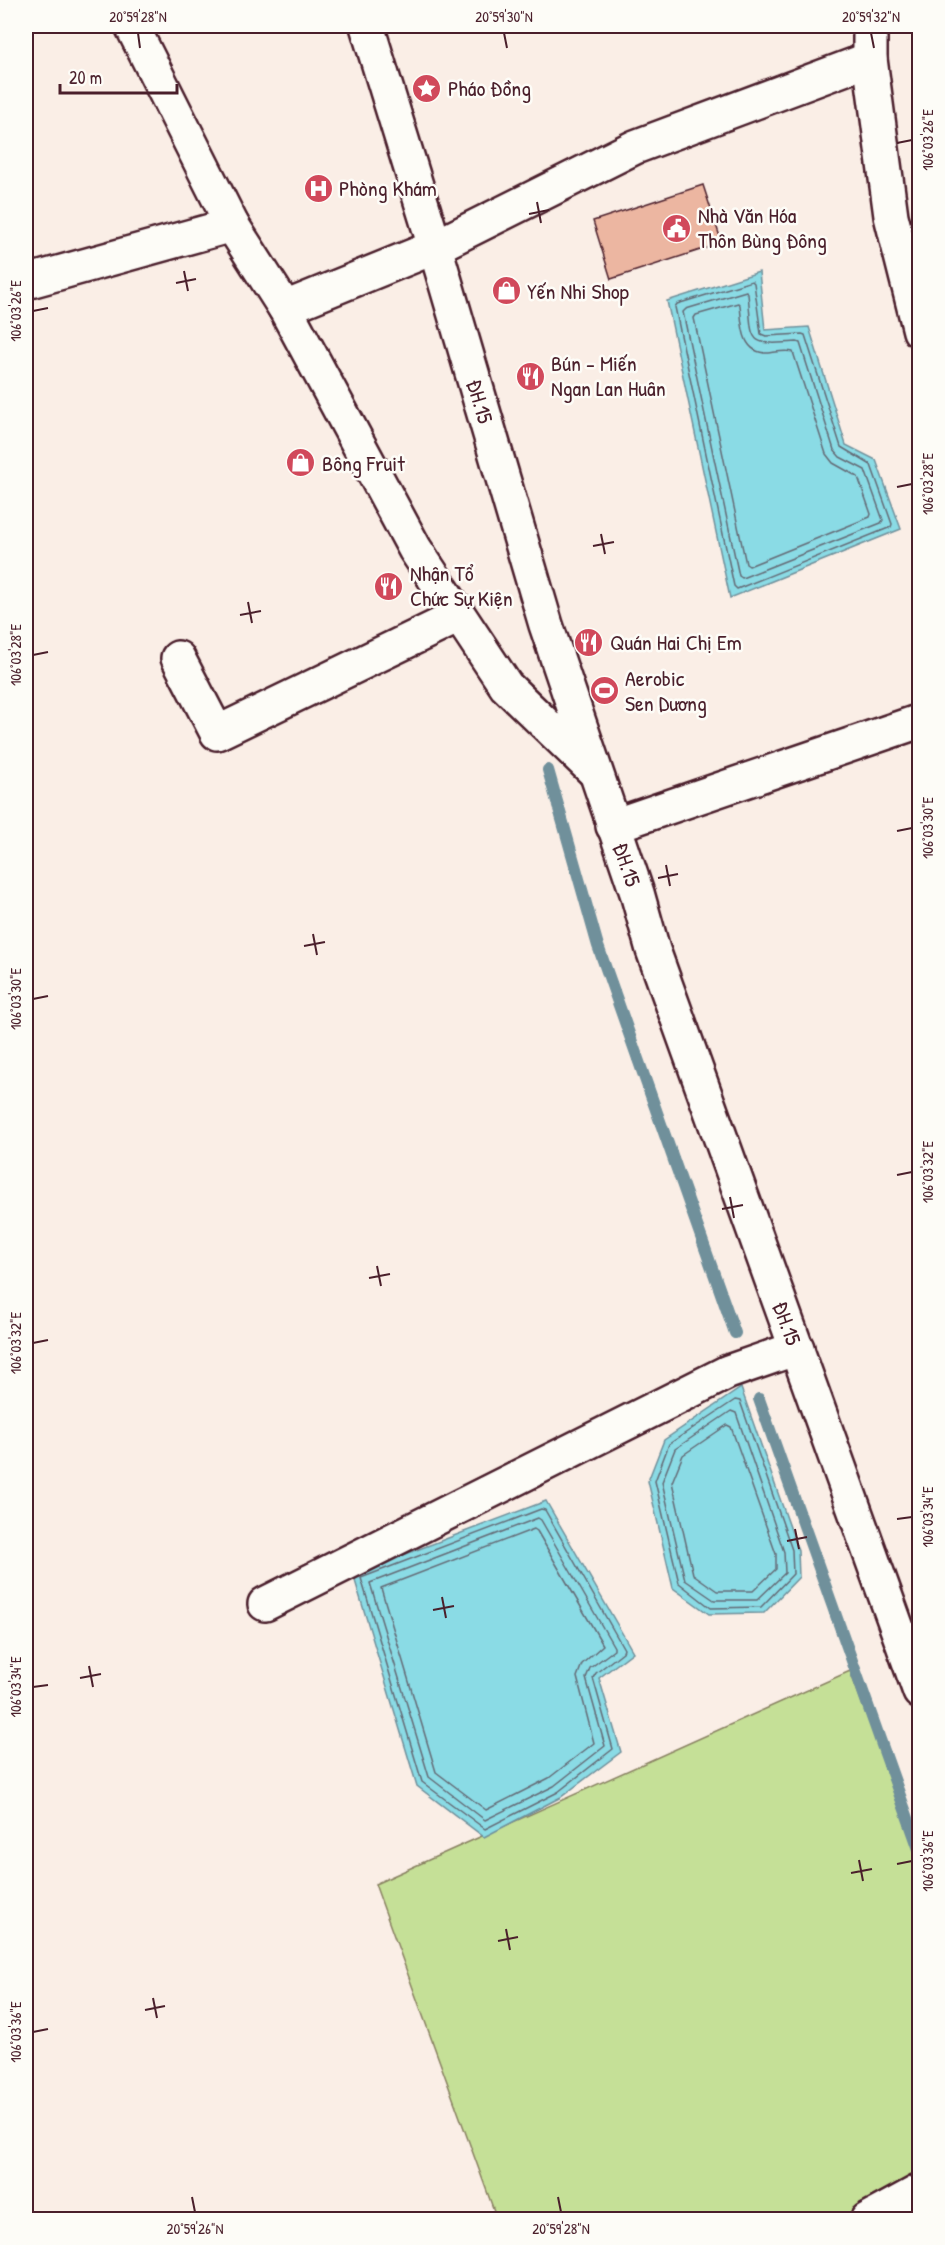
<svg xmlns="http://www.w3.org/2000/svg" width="945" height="2245" font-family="'Patrick Hand',sans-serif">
	<rect width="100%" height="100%" fill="#faeee6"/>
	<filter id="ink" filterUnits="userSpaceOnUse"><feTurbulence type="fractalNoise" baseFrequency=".0167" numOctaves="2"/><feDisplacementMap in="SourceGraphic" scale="12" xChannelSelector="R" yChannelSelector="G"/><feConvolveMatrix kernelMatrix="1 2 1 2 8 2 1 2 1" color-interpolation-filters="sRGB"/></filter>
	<g filter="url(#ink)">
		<!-- green -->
		<polygon fill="#c5e097" stroke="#888061" stroke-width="1.5" points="850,1671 919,1857 919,2219 497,2219 375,1884"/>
		<!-- water -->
		<g fill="#8adbe5" stroke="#70909b" stroke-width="1.5">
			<polygon points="759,272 765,330 809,327 846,445 876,460 901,529 730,598 667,301"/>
			<polygon points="741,1388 798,1550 799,1577 764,1613 709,1614 673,1588 648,1481 664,1440"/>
			<polygon points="546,1501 633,1652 599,1678 621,1752 561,1797 484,1837 417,1786 353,1574"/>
		</g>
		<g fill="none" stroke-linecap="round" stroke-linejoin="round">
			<!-- shore -->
			<g stroke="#646a75" stroke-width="1.5">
				<polygon points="752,281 754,283 761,334 766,336 802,334 805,335 841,447 871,465 892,524 891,527 737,589 734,586 675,307 677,304"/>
				<path d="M746,291L748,294C753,342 745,346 797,342L800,343L834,450L840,457L865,470L883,520L881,523L742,578L739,576L683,312L686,309Z"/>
				<path d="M738,303L740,305C742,325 741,354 769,353C777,352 786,350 793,352L826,454L833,463L858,477L871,514L870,517L749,566L746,564L694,318L696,315Z"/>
				<polygon points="735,1400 740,1401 792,1550 793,1574 761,1607 711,1608 679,1583 655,1481 669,1444"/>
				<polygon points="731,1411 736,1413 784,1552 785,1573 757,1600 714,1600 685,1580 662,1482 675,1449"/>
				<polygon points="727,1425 731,1427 776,1554 776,1569 753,1591 717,1591 693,1574 672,1482 683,1455"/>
				<polygon points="541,1509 545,1510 624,1649 623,1652 596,1673 593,1678 613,1749 558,1792 485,1829 422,1782 361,1578"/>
				<polygon points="538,1518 541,1520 614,1647 614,1650 590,1668 586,1678 605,1746 554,1786 485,1820 429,1777 370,1583"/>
				<polygon points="534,1529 537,1531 603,1645 582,1664 577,1677 594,1743 549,1778 486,1810 436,1772 381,1588"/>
			</g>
			<!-- stream -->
			<g stroke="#70909b" stroke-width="12">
				<polyline points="548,770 598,946 735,1333"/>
				<polyline points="759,1399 920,1852"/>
			</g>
		</g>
		<!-- building -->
		<polygon fill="#ecb6a1" stroke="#4a1f2b" stroke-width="1.5" points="703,185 722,243 611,279 593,221"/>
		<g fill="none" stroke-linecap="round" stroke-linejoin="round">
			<defs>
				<g id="minor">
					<polyline points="132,26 232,225 285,308 415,549 506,686 595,772"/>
					<polyline points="870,26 870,59 891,216 920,331"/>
					<polyline points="26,282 232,225"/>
					<polyline points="285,308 435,247 635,147 870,59"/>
					<polyline points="178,658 217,733 459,616"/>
					<polyline points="613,826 920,721"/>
					<polyline points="265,1604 728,1372 797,1348"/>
					<polyline points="867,2220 920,2191"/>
				</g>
				<g id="secondary">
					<path id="s1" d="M367,26L435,247L546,625L637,893L653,950L920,1692"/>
				</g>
			</defs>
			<!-- minor casing -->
			<use href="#minor" stroke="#4a1f2b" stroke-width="38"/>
			<!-- secondary casing -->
			<use href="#secondary" stroke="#4a1f2b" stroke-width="38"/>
			<!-- minor -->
			<use href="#minor" stroke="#fdfcf7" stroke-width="33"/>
			<!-- secondary -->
			<use href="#secondary" stroke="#fdfcf7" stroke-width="33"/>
		</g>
	</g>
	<!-- ticks -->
	<path fill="none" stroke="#4a1f2b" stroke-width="2" d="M138,33L140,48M504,33L507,48M871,33L874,48M897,143L912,140M537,202L541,223M529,214L549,210M184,271L188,291M176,283L196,279M33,311L48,308M897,487L912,484M601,534L605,554M593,546L614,542M248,602L252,623M240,615L261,611M33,655L48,652M897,831L912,828M666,865L670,886M658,878L678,874M313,934L317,955M304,946L325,942M33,999L48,996M897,1175L912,1172M730,1197L734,1218M722,1209L743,1205M377,1266L381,1286M369,1278L390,1274M33,1343L48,1340M897,1519L912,1517M795,1529L799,1549M787,1541L807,1537M442,1597L446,1618M433,1610L454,1606M89,1666L93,1687M80,1678L101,1674M33,1687L48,1685M859,1860L863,1881M897,1864L912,1861M851,1873L872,1869M506,1929L510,1950M498,1941L518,1937M153,1998L157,2018M145,2010L165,2006M33,2032L48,2029M192,2197L195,2212M558,2197L561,2212"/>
	<!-- icons -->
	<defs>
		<symbol id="sight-disc" viewBox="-11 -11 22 22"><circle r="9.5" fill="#d1495b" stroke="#fdfcf7"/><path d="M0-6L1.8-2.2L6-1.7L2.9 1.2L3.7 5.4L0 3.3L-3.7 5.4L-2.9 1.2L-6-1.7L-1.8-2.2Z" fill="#fff"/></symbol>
		<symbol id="hospital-disc" viewBox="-11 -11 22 22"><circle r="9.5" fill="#d1495b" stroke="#fdfcf7"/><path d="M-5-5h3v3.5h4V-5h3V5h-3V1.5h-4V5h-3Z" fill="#fff"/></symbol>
		<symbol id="civic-disc" viewBox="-11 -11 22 22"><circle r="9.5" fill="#d1495b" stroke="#fdfcf7"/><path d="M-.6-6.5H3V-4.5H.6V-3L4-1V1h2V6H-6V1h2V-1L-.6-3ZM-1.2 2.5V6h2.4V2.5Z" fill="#fff"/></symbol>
		<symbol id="shop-disc" viewBox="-11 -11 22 22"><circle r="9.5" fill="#d1495b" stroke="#fdfcf7"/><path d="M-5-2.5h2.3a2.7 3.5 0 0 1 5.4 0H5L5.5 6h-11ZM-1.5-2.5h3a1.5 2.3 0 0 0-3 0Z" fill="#fff"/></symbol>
		<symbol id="restaurant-disc" viewBox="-11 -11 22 22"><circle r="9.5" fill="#d1495b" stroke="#fdfcf7"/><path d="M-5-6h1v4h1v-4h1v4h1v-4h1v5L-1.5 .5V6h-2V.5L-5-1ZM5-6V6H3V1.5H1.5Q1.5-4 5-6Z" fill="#fff"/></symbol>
		<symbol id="stadium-disc" viewBox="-11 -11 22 22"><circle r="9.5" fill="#d1495b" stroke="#fdfcf7"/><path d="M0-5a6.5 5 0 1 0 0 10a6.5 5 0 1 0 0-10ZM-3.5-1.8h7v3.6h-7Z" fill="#fff"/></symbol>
	</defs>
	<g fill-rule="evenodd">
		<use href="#sight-disc" x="410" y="72" width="33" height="33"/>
		<use href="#hospital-disc" x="302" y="172" width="33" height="33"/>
		<use href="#civic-disc" x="660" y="212" width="33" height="33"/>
		<use href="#shop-disc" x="490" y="274" width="33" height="33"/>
		<use href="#restaurant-disc" x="514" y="360" width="33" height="33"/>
		<use href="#shop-disc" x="284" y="446" width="33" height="33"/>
		<use href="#restaurant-disc" x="372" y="570" width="33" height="33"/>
		<use href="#restaurant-disc" x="572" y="626" width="33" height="33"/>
		<use href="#stadium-disc" x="588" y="674" width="33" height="33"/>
	</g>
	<g text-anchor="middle" stroke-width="5" stroke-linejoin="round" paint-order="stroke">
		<!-- poi labels -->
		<g font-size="22" fill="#4a1f2b" stroke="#fdfcf7" text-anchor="start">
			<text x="448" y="96">Pháo Đồng</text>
			<text x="339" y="196">Phòng Khám</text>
			<text x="698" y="223">Nhà Văn Hóa<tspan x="698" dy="25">Thôn Bùng Đông</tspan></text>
			<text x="527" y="299">Yến Nhi Shop</text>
			<text x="551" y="371">Bún - Miến<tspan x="551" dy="25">Ngan Lan Huân</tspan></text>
			<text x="322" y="471">Bông Fruit</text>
			<text x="410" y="581">Nhận Tổ<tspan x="410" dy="25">Chức Sự Kiện</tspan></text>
			<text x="610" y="650">Quán Hai Chị Em</text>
			<text x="625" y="686">Aerobic<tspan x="625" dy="25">Sen Dương</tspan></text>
		</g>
		<!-- street labels -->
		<g font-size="22" fill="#4a1f2b" stroke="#fdfcf7">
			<text dy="8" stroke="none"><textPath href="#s1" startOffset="392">ĐH.15</textPath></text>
			<text dy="8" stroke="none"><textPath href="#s1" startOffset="878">ĐH.15</textPath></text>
			<text dy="8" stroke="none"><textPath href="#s1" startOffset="1364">ĐH.15</textPath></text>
		</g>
	</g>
	<!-- margin -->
	<rect width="945" height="2245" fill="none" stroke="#fdfcf7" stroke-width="66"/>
	<!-- scale -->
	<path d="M60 84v9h117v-9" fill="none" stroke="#4a1f2b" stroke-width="3"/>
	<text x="69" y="84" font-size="18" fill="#4a1f2b" stroke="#fdfcf7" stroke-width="4.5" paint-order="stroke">20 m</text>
	<rect x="33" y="33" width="879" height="2179" fill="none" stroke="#4a1f2b" stroke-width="2"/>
	<g font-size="15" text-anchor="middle" fill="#4a1f2b">
		<text x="138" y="22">20°59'28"N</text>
		<text x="504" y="22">20°59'30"N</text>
		<text x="871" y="22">20°59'32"N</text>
		<text transform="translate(928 140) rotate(-90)" y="5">106°03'26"E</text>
		<text transform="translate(16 311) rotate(-90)" y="5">106°03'26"E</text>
		<text transform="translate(928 484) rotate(-90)" y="5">106°03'28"E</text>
		<text transform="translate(16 655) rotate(-90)" y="5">106°03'28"E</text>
		<text transform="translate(928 828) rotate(-90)" y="5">106°03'30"E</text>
		<text transform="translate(16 999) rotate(-90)" y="5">106°03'30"E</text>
		<text transform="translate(928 1172) rotate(-90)" y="5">106°03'32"E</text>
		<text transform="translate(16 1343) rotate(-90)" y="5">106°03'32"E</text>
		<text transform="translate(928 1517) rotate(-90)" y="5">106°03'34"E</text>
		<text transform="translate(16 1687) rotate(-90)" y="5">106°03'34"E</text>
		<text transform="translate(928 1861) rotate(-90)" y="5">106°03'36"E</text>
		<text transform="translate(16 2032) rotate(-90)" y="5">106°03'36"E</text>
		<text x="195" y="2234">20°59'26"N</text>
		<text x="561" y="2234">20°59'28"N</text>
	</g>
</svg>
